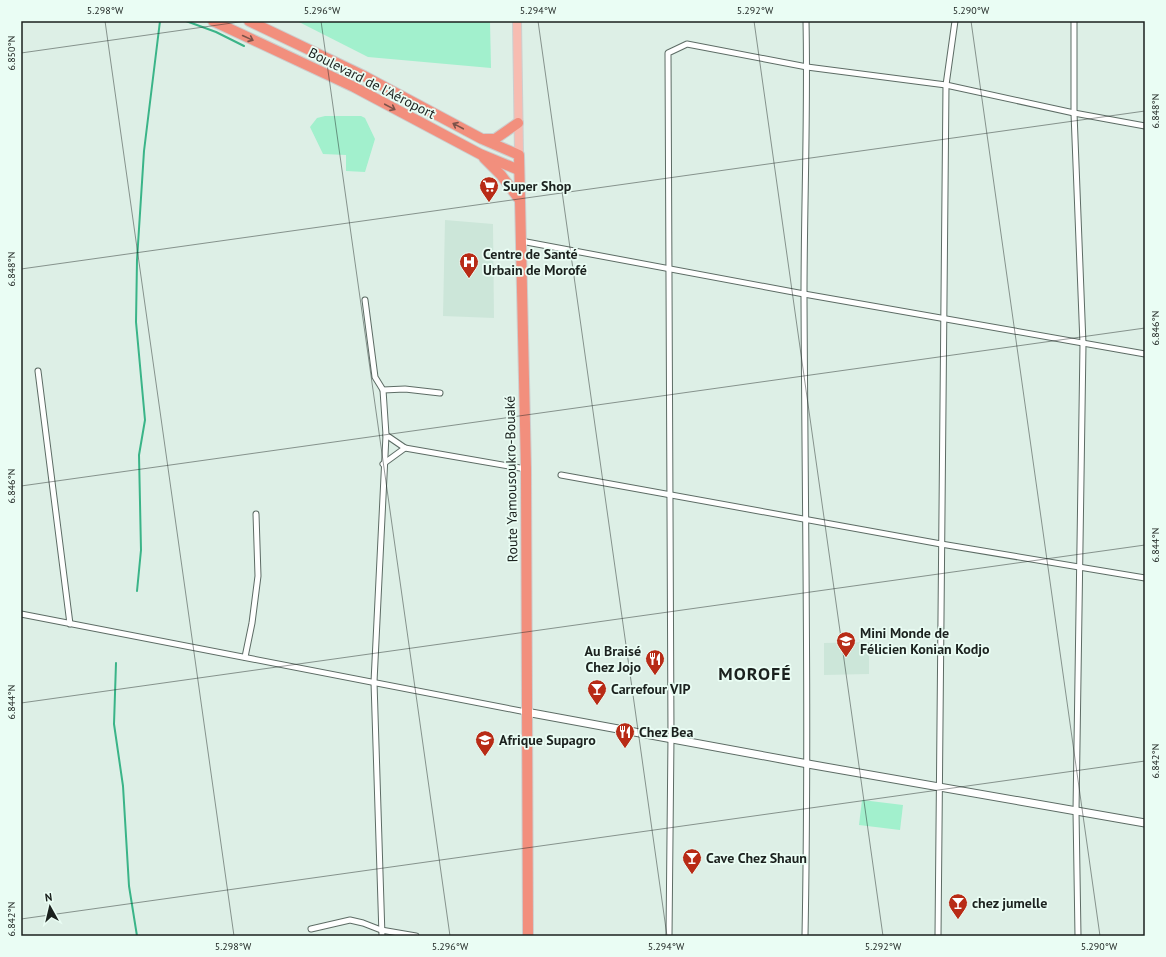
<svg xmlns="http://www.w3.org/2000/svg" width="1166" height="957" font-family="'PT Sans',sans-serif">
	<rect width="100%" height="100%" fill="#ddefe6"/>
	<!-- built -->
	<g fill="#cce6d9">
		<polygon points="445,220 493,224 494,318 443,316"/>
		<polygon points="869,642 869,674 824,675 824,643"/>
	</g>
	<!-- green -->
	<g fill="#a2f0cd">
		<polygon points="297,21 490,21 491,68 368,57"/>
		<polygon points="325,116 361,116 365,118 375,139 365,172 346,171 346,155 323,154 310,127 317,118"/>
		<polygon points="862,800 903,805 900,830 859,825"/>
	</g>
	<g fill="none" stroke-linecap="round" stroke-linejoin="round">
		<!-- stream -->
		<g stroke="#3ab488" stroke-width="2">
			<polyline points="186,21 216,32 244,46"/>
			<polyline points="137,591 141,550 139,455 145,420 136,322 137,260 144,151 160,21"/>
			<polyline points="116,663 114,724 123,786 129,886 137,936"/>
		</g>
		<defs>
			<g id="street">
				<polyline points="1074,21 1074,113 1083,344 1076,811 1078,936"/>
				<polyline points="521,241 804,294 1145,354"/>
				<polyline points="365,300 375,377 383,390 386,435 374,682 382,936"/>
				<polyline points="38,371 70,624"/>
				<polyline points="383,390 405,389 440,393"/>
				<polyline points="386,435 405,448 526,469"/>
				<polyline points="383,464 405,448"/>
				<polyline points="561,475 941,544 1145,578"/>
				<polyline points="21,614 526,712"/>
				<polyline points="245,657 252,623 258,576 256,514"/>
				<polyline points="311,929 350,920 363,923 381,930 416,936"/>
				<polyline points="669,936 671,737 668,53 687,44 807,67 946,85 1074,113 1145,126"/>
				<path d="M805,936C809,723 805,510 804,297C804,205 808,113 806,21"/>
				<polyline points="938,936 946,85 955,21"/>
			</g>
			<polyline id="secondary" points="526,712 808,764 1145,823"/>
			<polyline id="primary" points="517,21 519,155"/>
			<g id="highway">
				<polyline points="213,21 354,87 480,154 519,170"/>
				<polyline points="249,21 364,76 482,139 519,155 526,469 528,936"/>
				<polyline points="485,139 495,139 518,123"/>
				<polyline points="484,158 501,175 519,199"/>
			</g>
		</defs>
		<!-- street casing -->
		<use href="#street" stroke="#5d6c65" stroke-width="7"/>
		<!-- secondary casing -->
		<use href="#secondary" stroke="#5d6c65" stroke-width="9"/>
		<!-- primary casing -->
		<use href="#primary" stroke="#cdcece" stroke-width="10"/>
		<!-- highway casing -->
		<use href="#highway" stroke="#cdcece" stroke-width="12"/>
		<!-- street -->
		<use href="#street" stroke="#fff" stroke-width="5"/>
		<!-- secondary -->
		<use href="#secondary" stroke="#fff" stroke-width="7"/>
		<!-- primary -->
		<use href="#primary" stroke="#f7bcb1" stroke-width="8"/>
		<!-- highway -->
		<use href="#highway" stroke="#f28f7d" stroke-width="10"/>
	</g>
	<!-- one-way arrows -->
	<defs><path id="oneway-shaft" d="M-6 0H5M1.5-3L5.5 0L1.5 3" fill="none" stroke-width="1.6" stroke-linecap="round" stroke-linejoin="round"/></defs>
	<g stroke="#7c5249">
		<use href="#oneway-shaft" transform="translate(248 38) rotate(25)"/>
		<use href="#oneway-shaft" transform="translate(390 107) rotate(28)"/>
		<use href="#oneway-shaft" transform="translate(458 126) rotate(-152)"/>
	</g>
	<!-- ticks -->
	<path fill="none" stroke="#1b211e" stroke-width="1" stroke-opacity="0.45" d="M105,21L234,936M321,21L450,936M538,21L667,936M754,21L883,936M971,21L1100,936M21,53L246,21M21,269L1145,111M21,486L1145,328M21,703L1145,545M21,919L1145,761"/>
	<!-- icons -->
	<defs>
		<symbol id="supermarket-pin" viewBox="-11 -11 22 30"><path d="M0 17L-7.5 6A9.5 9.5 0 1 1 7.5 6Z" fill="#b82b16" stroke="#eafdf4"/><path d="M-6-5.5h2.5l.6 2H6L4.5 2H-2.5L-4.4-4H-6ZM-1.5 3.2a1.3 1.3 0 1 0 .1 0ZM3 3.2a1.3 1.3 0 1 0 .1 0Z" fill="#fff"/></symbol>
		<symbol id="hospital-pin" viewBox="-11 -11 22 30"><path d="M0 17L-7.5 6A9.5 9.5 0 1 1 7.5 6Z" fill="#b82b16" stroke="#eafdf4"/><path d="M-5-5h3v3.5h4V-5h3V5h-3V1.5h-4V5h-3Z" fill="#fff"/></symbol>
		<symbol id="school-pin" viewBox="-11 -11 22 30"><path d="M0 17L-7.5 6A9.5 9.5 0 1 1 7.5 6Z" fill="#b82b16" stroke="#eafdf4"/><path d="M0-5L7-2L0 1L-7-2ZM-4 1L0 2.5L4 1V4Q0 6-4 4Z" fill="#fff"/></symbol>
		<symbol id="restaurant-pin" viewBox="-11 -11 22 30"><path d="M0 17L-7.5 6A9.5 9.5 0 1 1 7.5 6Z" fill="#b82b16" stroke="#eafdf4"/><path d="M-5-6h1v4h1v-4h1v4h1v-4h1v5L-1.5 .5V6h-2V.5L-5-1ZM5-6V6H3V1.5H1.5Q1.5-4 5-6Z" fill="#fff"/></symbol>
		<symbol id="bar-pin" viewBox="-11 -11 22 30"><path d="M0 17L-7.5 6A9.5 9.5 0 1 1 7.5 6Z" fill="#b82b16" stroke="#eafdf4"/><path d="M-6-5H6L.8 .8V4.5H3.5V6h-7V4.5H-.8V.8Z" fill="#fff"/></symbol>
	</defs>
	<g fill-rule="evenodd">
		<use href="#supermarket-pin" x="478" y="175" width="22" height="30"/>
		<use href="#hospital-pin" x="458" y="251" width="22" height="30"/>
		<use href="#school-pin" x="835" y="630" width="22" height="30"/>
		<use href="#restaurant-pin" x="644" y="648" width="22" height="30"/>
		<use href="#bar-pin" x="586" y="678" width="22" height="30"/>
		<use href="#restaurant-pin" x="614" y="721" width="22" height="30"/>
		<use href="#school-pin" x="474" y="729" width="22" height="30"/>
		<use href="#bar-pin" x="681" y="847" width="22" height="30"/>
		<use href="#bar-pin" x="947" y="892" width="22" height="30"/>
	</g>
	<g text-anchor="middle" stroke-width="3.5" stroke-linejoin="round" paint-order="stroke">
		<!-- street labels -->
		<g font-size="14" fill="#1b211e" stroke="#eafdf4">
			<text transform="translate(372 83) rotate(27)" y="5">Boulevard de l'Aéroport</text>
			<text transform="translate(511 479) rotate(-91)" y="5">Route Yamousoukro-Bouaké</text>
		</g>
		<!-- poi labels -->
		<g font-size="14" font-weight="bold" fill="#1b211e" stroke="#eafdf4" text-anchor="start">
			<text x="503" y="191">Super Shop</text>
			<text x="483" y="259">Centre de Santé<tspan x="483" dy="16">Urbain de Morofé</tspan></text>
			<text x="860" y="638">Mini Monde de<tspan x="860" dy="16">Félicien Konian Kodjo</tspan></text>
			<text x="641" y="656" text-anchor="end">Au Braisé<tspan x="641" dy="16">Chez Jojo</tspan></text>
			<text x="611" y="694">Carrefour VIP</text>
			<text x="639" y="737">Chez Bea</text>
			<text x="499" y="745">Afrique Supagro</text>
			<text x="706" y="863">Cave Chez Shaun</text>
			<text x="972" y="908">chez jumelle</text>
		</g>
		<!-- district labels -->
		<g font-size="18" font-weight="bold" letter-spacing="1" fill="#1b211e" stroke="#eafdf4">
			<text x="755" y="680">MOROFÉ</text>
		</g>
	</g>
	<!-- border -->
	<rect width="1166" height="957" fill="none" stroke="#eafdf4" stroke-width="44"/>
	<!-- north arrow -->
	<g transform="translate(50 907) rotate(352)" stroke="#eafdf4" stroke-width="3" paint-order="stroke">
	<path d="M0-3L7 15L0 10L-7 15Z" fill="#1b211e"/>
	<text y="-6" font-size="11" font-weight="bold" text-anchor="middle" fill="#1b211e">N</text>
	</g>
	<rect x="22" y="22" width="1122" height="913" fill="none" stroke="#1b211e" stroke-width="1.5"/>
	<g font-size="10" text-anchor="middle" fill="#1b211e">
		<text x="105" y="14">5.298°W</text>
		<text x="322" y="14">5.296°W</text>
		<text x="538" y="14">5.294°W</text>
		<text x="755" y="14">5.292°W</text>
		<text x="971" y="14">5.290°W</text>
		<text transform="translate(11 53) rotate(-90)" y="4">6.850°N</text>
		<text transform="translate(1155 111) rotate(-90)" y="4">6.848°N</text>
		<text transform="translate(11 269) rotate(-90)" y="4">6.848°N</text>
		<text transform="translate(1155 328) rotate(-90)" y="4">6.846°N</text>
		<text transform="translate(11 486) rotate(-90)" y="4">6.846°N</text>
		<text transform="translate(1155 545) rotate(-90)" y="4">6.844°N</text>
		<text transform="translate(11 702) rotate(-90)" y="4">6.844°N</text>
		<text transform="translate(1155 761) rotate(-90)" y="4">6.842°N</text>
		<text transform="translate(11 919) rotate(-90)" y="4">6.842°N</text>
		<text x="233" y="950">5.298°W</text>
		<text x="450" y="950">5.296°W</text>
		<text x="666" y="950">5.294°W</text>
		<text x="883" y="950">5.292°W</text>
		<text x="1099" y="950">5.290°W</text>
	</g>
</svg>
